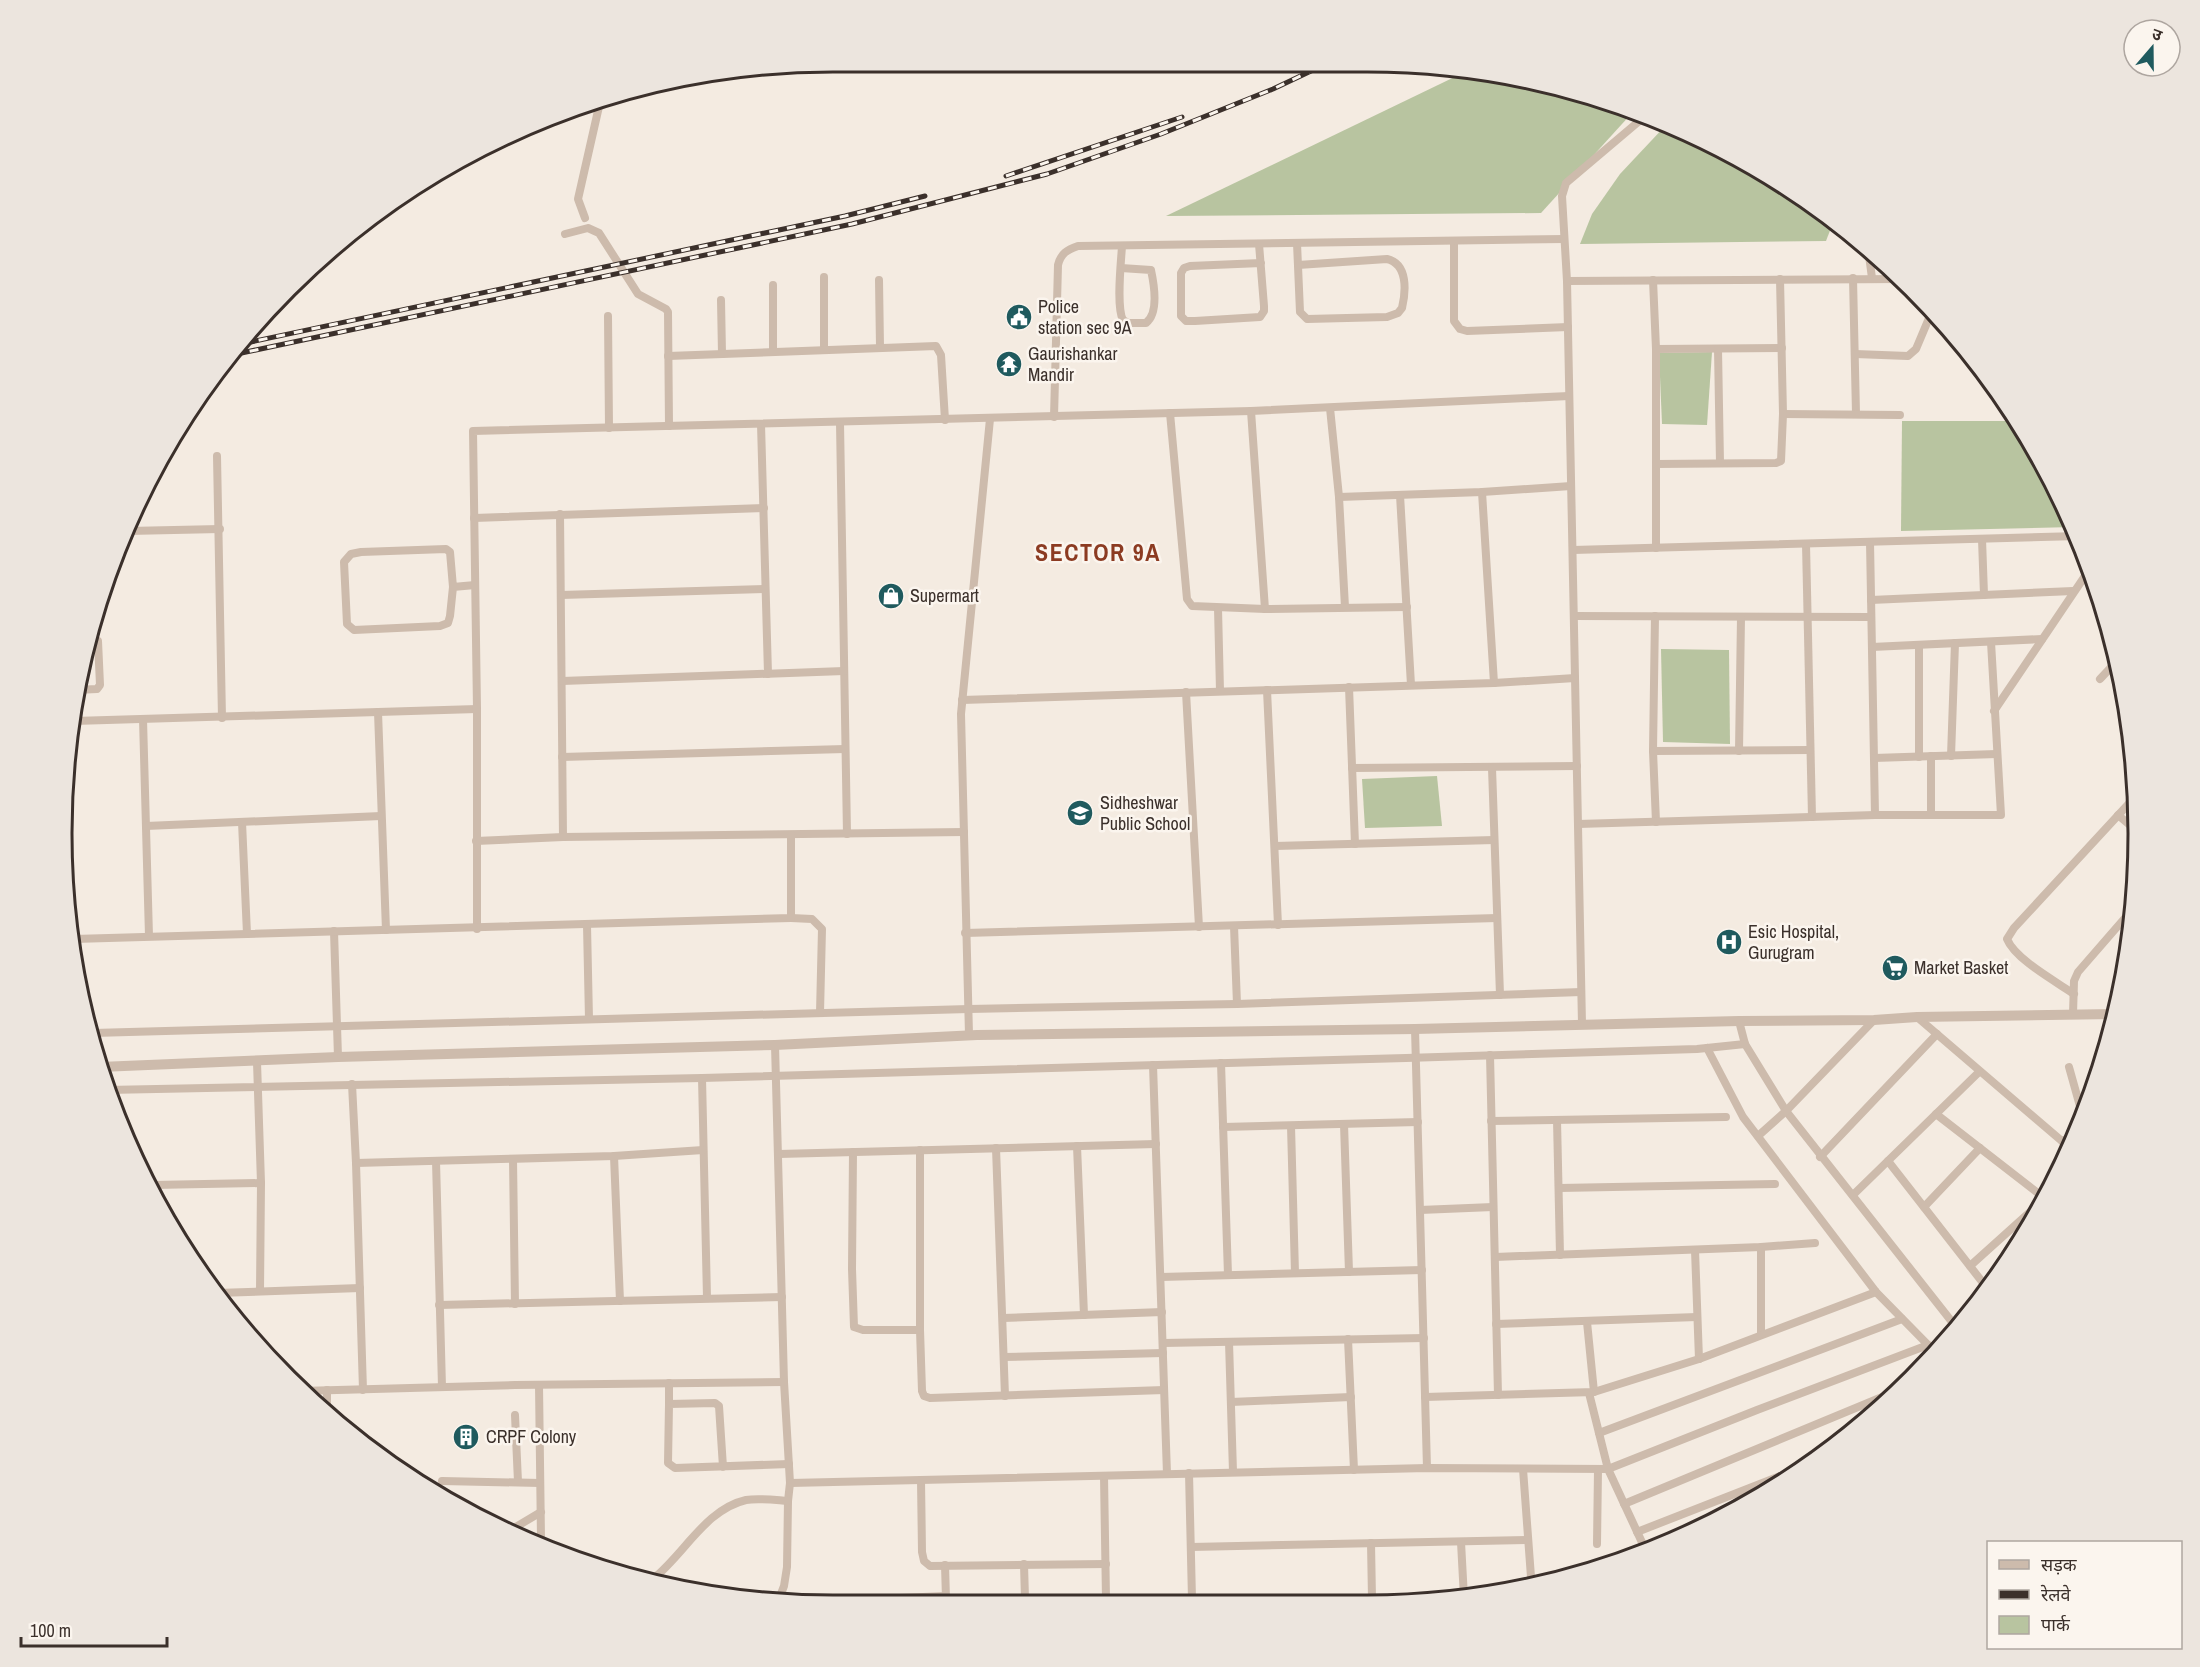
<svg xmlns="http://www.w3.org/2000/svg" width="2200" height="1667" font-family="'Archivo Narrow','Noto Sans Devanagari',sans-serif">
	<rect width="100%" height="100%" fill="#f4ebe1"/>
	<!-- park -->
	<g fill="#b8c4a0">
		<polygon points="1467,71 1567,88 1632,113 1541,213 1166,216"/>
		<polygon points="1666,125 1708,141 1834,220 1826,241 1580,244 1592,214 1620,174"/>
		<polygon points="1712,352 1707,425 1662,424 1659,353"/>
		<polygon points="1902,421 2017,421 2074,527 1901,531"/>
		<polygon points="1661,649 1729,650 1730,744 1663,742"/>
		<polygon points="1437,776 1442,826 1365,828 1362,779"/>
	</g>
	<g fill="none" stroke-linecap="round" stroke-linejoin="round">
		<!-- minor -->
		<g stroke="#cdbbac" stroke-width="8">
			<polyline points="585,218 578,199 600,102"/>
			<polyline points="565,234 588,228 599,233 638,294 666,309 668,312 669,426"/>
			<polyline points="1454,241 1454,321 1460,329 1467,331 1568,327"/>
			<path d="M1297,243L1300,312L1307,319L1387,317L1398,313L1402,308C1406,291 1408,264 1387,259L1298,265"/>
			<polyline points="1259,244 1264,306 1264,311 1260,317 1195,321 1186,321 1181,316 1181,273 1184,268 1190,266 1261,263"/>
			<polyline points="1868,248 1872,278"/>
			<path d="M1121,268L1151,270C1154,284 1159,313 1146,323H1128L1123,320C1116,307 1121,263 1122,246"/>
			<polyline points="1853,278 1856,414"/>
			<polyline points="879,280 880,347"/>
			<polyline points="1653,280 1656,349 1656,548"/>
			<polyline points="1567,281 1902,279"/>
			<polyline points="773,285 773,352"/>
			<polyline points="721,300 722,354"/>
			<polyline points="608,316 609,428"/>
			<polyline points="1656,349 1782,348"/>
			<polyline points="1718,349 1720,463"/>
			<polyline points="824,350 824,277"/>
			<polyline points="1855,354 1908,356 1916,349 1932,311"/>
			<polyline points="668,356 936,346 941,355 945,420"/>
			<polyline points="1330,408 1339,497 1345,607"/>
			<polyline points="1251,411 1265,609"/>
			<polyline points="1170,413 1187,599 1192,606 1265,609 1407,607"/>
			<polyline points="1783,414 1900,415"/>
			<path d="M1054,417L1058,265C1061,253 1067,250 1078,246L1564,239"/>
			<polyline points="840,423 847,834"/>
			<polyline points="761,424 768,674"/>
			<polyline points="217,456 222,718"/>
			<polyline points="1656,464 1776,463 1781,461 1783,414 1780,279"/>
			<polyline points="1482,492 1494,683"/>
			<polyline points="1400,495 1411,685"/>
			<polyline points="1339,497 1482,492 1571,486"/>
			<polyline points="560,514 563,837"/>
			<polyline points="474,518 764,508"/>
			<polyline points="128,531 220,529"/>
			<polyline points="1982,539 1984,595"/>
			<polyline points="1870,542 1875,815"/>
			<polyline points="1806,544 1812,817"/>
			<polyline points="1573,550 2079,536"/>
			<polyline points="453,587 450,616 448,623 440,626 354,630 347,624 344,562 351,554 361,552 446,549 450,552 453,587 475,585"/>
			<polyline points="561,595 765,589"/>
			<polyline points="1871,600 2073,591"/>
			<polyline points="1218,608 1220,691"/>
			<polyline points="1574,616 1871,617"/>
			<polyline points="1655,616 1653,751 1656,822"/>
			<polyline points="1872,647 2042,639"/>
			<polyline points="2100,679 2117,661"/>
			<polyline points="562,681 844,671"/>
			<polyline points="1349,687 1355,844"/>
			<polyline points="76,690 97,689 100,685 98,641"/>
			<polyline points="1267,690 1278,925"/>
			<polyline points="1186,692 1199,927"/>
			<polyline points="962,700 1494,683 1575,678"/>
			<polyline points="1994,711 2089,570"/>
			<polyline points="378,712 386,930"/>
			<polyline points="143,719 149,936"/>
			<polyline points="74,721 477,709"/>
			<polyline points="1653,751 1810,750"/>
			<polyline points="1739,751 1741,617"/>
			<polyline points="1931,756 1931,815"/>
			<polyline points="1951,756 1955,643"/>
			<polyline points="562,757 845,749"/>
			<polyline points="1919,757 1919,645"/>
			<polyline points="1874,758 1997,754"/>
			<polyline points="1352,768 1577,766"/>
			<polyline points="1492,768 1500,995"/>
			<polyline points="2118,815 2138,832"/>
			<polyline points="242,822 247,934"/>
			<polyline points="1578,824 1875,815 2001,815 1991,642"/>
			<polyline points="146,826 381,816"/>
			<polyline points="476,841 563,837 964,832"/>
			<polyline points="1275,846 1494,840"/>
			<polyline points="791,918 812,919 822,929 820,1013"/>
			<polyline points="587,925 589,1019"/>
			<polyline points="1234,926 1237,1004"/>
			<polyline points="477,929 477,709 473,431 1251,411 1569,396"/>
			<polyline points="334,931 338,1057"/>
			<polyline points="965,933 1497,918"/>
			<polyline points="74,939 791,918 791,835"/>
			<path d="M2074,994C2055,981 2015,959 2007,939L2014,928L2135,797"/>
			<polyline points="2073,1014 2074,981 2078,972 2131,911"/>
			<polyline points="1917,1017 2070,1148"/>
			<polyline points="1739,1021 1745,1044 1786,1111 1956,1327"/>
			<polyline points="1582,1024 1567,281 1562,196 1566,183 1644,117"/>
			<polyline points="1415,1029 1427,1468"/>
			<polyline points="93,1033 969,1009 1237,1004 1581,992"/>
			<polyline points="969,1035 961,714 990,419"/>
			<polyline points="775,1045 784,1382 790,1483 788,1501 787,1567 784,1586 779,1599"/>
			<polyline points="1707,1048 1743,1117 1876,1292 1935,1352"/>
			<polyline points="1490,1055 1498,1395"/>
			<polyline points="257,1062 261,1183 260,1291"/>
			<polyline points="1221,1063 1228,1275"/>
			<polyline points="1153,1065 1167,1474"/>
			<polyline points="2069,1067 2083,1117"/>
			<polyline points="702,1078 707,1298"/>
			<polyline points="352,1084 356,1163 363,1390"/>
			<polyline points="107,1090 702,1078 1406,1058 1697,1049 1745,1044"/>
			<polyline points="1936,1114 2043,1197"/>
			<polyline points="1557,1120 1560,1255"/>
			<polyline points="1491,1121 1726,1117"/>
			<polyline points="1344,1124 1349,1272"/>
			<polyline points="1291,1126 1295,1273"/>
			<polyline points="1223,1127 1418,1122"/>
			<polyline points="1758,1136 1786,1111 1874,1020"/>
			<polyline points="2062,1141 2077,1134"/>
			<polyline points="1077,1146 1084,1315"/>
			<polyline points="996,1148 1005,1396"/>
			<polyline points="920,1150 920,1330 922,1391 924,1396 930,1398 1164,1390"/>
			<polyline points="853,1152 852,1269 854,1327 863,1330 920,1330"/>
			<polyline points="779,1154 1156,1144"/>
			<polyline points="614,1156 620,1301"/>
			<polyline points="1820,1157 1937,1034"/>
			<polyline points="513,1159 515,1304"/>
			<polyline points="436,1161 442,1387"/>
			<polyline points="1888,1161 1987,1288"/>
			<polyline points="356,1163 614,1156 703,1150"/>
			<polyline points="153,1185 261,1183"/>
			<polyline points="1559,1188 1775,1184"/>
			<polyline points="1853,1195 1979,1072"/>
			<polyline points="1924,1207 1980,1148"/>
			<polyline points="1420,1210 1493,1207"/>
			<polyline points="1761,1247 1761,1334"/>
			<polyline points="1695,1250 1699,1359"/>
			<polyline points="1495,1257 1761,1247 1815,1243"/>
			<polyline points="1970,1266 2041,1202"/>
			<polyline points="1161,1277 1422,1270"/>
			<polyline points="217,1293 360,1288"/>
			<polyline points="439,1305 782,1297"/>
			<polyline points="1003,1318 1162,1312"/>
			<polyline points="1587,1322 1594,1392"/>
			<polyline points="1496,1324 1697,1317"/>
			<polyline points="1348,1339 1354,1470"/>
			<polyline points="1229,1342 1233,1472"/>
			<polyline points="1163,1343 1424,1338"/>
			<polyline points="1004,1357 1163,1353"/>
			<polyline points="669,1383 669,1404"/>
			<polyline points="539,1385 541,1539 545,1549"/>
			<polyline points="327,1390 327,1412"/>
			<polyline points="301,1391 515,1385 784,1382"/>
			<polyline points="1589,1393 1608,1469 1646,1551"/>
			<polyline points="1425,1397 1594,1392 1699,1359 1876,1292"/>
			<polyline points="1231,1402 1351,1397"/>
			<polyline points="515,1415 518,1482"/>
			<polyline points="1599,1433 1902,1319"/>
			<polyline points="723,1467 719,1406 715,1403 669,1404 668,1463 675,1468 789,1464"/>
			<polyline points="1523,1469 1531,1577"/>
			<polyline points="1189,1473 1192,1599"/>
			<polyline points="1104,1476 1106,1599"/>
			<polyline points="921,1480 922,1552 924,1561 930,1566 1106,1564"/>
			<polyline points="442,1481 540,1483"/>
			<polyline points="790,1483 1427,1468 1608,1469 1757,1410 1928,1345"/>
			<polyline points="1624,1504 1899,1390"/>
			<polyline points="509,1531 541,1512"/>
			<polyline points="1637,1532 1806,1466"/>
			<polyline points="1371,1543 1372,1599"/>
			<polyline points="1597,1544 1598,1470"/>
			<polyline points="1191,1547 1528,1540"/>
			<polyline points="1024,1564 1025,1599"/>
			<polyline points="945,1565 946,1599"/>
			<path d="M654,1578C684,1554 706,1509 746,1500C759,1498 774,1500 788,1501"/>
			<polyline points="900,1598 946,1596"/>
			<polyline points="1421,1599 1464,1598 1461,1542"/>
		</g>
		<!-- tertiary -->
		<polyline stroke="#cdbbac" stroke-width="10" points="100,1067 338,1057 775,1045 977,1035 1415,1029 1739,1021 1874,1020 1917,1017 2115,1014"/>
		<defs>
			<g id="rail">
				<polyline points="1006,176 1182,117"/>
				<polyline points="241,344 845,216 925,196"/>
				<polyline points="232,355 852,224 1047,174 1161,134 1273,89 1328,63"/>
			</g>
		</defs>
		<!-- rail casing -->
		<use href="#rail" stroke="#3b302b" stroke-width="5"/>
		<!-- rail -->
		<use href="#rail" stroke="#fbf5ee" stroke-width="3" stroke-dasharray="9" stroke-linecap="butt"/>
	</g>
	<!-- icons -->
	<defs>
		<symbol id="civic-disc" viewBox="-11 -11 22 22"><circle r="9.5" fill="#1f5a5e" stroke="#fbf5ee"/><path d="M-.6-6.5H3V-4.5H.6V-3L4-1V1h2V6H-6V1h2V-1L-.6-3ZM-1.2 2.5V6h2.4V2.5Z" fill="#fff"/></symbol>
		<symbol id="temple-disc" viewBox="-11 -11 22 22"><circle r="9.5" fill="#1f5a5e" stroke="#fbf5ee"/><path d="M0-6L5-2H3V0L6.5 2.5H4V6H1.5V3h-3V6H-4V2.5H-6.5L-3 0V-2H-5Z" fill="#fff"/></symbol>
		<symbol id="shop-disc" viewBox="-11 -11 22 22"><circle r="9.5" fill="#1f5a5e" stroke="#fbf5ee"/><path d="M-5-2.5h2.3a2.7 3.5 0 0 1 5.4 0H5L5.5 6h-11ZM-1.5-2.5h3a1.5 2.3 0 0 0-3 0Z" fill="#fff"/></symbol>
		<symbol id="school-disc" viewBox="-11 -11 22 22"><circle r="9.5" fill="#1f5a5e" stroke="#fbf5ee"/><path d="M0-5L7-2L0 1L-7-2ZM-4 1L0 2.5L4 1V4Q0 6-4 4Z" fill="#fff"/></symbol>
		<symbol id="hospital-disc" viewBox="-11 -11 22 22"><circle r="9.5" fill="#1f5a5e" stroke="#fbf5ee"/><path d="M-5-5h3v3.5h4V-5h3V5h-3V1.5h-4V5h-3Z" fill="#fff"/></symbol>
		<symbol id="supermarket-disc" viewBox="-11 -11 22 22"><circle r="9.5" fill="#1f5a5e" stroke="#fbf5ee"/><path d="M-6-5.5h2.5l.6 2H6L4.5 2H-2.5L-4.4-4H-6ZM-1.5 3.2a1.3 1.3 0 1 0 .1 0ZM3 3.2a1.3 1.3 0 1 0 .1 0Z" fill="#fff"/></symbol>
		<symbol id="building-disc" viewBox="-11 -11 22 22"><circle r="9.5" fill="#1f5a5e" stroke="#fbf5ee"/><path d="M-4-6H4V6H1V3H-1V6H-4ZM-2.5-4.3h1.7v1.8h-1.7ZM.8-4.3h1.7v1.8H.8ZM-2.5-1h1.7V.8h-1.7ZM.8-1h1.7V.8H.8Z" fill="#fff"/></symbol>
	</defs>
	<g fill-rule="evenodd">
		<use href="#civic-disc" x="1004" y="302" width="30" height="30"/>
		<use href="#temple-disc" x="994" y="349" width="30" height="30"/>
		<use href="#shop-disc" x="876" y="581" width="30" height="30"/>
		<use href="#school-disc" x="1065" y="798" width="30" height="30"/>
		<use href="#hospital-disc" x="1714" y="927" width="30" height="30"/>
		<use href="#supermarket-disc" x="1880" y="953" width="30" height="30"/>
		<use href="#building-disc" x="451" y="1422" width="30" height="30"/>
	</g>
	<g text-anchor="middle" stroke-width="5" stroke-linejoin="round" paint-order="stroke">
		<!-- poi labels -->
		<g font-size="18" fill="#3b302b" stroke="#fbf5ee" text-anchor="start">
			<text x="1038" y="313">Police<tspan x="1038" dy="21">station sec 9A</tspan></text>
			<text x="1028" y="360">Gaurishankar<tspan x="1028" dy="21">Mandir</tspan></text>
			<text x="910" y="602">Supermart</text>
			<text x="1100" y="809">Sidheshwar<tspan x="1100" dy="21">Public School</tspan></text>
			<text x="1748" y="938">Esic Hospital,<tspan x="1748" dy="21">Gurugram</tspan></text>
			<text x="1914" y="974">Market Basket</text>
			<text x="486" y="1443">CRPF Colony</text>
		</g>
		<!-- district labels -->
		<g font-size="24" font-weight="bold" letter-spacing="1.5" fill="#8c3b22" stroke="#fbf5ee">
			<text x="1098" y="561">SECTOR 9A</text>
		</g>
	</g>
	<!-- crop -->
	<path d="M0 0H2200V1667H0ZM833 72H1367A761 761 0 0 1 2128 833V834A761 761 0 0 1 1367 1595H833A761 761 0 0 1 72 834V833A761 761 0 0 1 833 72Z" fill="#ece5de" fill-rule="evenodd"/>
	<path fill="none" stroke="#3b302b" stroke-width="3" d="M833 72H1367A761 761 0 0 1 2128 833V834A761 761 0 0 1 1367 1595H833A761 761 0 0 1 72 834V833A761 761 0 0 1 833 72Z"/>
	<!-- legend -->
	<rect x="1987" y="1541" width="195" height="108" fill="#fbf5ee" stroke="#aea6a0" stroke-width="1.5"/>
	<rect x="1999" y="1560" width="30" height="9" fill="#cdbbac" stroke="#aea6a0" stroke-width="1.5"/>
	<text x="2041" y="1571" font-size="18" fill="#3b302b">सड़क</text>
	<rect x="1999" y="1590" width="30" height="9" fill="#3b302b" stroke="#aea6a0" stroke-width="1.5"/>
	<text x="2041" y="1601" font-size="18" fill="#3b302b">रेलवे</text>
	<rect x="1999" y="1616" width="30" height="18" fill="#b8c4a0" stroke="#aea6a0" stroke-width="1.5"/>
	<text x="2041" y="1631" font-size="18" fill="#3b302b">पार्क</text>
	<!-- north arrow -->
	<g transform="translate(2152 48) rotate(20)"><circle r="28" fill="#fbf5ee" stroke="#aea6a0" stroke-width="1.5"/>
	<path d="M0-4.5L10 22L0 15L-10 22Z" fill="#1f5a5e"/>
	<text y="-9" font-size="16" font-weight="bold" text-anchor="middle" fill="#3b302b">उ</text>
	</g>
	<!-- scale -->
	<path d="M21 1637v9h146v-9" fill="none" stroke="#3b302b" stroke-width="3"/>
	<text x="30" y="1637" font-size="18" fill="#3b302b" stroke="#fbf5ee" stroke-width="4.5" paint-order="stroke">100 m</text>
</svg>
